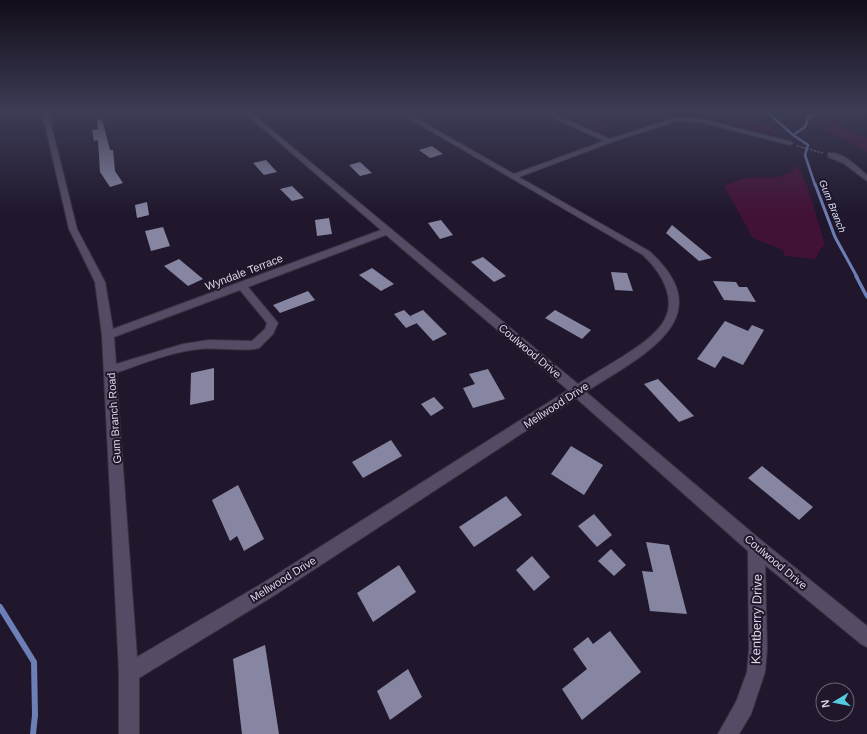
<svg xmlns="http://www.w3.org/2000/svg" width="867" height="734" font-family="Arial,sans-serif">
	<rect width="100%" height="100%" fill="#20172c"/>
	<!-- green -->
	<g fill="#421136">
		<polygon points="565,112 605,112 598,122 608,128 606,132 561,113"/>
		<polygon points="713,112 751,112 782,136 701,114 710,114"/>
		<polygon points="790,112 861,112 829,114 845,130 867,138 867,152"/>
		<path d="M797,165L807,185L825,245L820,249L816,259L785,256L783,250L753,238L724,186C731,183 738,180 745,178C763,175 785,183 797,165Z"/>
	</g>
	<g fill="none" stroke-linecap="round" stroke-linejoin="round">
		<!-- stream-far3 -->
		<g stroke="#6c7fb6" stroke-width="2.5">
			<polyline points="767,112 793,135 808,145 805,155 815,185"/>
			<polyline points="793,135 805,127 808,118 816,112"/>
		</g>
		<!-- stream-far2 -->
		<polyline stroke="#6c7fb6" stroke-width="3" points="815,184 835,237 857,277"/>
		<!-- stream-far1 -->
		<polyline stroke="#6c7fb6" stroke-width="3.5" points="856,276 867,297"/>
		<!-- stream -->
		<polyline stroke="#6c7fb6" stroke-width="6" points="0,607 34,662 35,715 33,734"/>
	</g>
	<!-- building -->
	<g fill="#8686a3">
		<polygon points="102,119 110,150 113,150 115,171 123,183 110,187 100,172 98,140 94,141 92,130 98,129 97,120"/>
		<polygon points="432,146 443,154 430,158 419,150"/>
		<polygon points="266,160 277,172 264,175 253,163"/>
		<polygon points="360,162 372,173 360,176 349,165"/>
		<polygon points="292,186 304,198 292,201 280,189"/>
		<polygon points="147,202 149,215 137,218 135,205"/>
		<polygon points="329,218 332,234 317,236 315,220"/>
		<polygon points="441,220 453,235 440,239 428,223"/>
		<polygon points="672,225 712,258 699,261 666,233"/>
		<polygon points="163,227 170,246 151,251 145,231"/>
		<polygon points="483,257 506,276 494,282 471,262"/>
		<polygon points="179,259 203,279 188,286 164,266"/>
		<polygon points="372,268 394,284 381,291 359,275"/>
		<polygon points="611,272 627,273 633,291 615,290"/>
		<polygon points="713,281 736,282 739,287 747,287 756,302 724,300"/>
		<polygon points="308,291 315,300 280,313 273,305"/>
		<polygon points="404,310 417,323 406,328 394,314"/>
		<polygon points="423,310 447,334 433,341 410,316"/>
		<polygon points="555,310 591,330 582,339 545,318"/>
		<polygon points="725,321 748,331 752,325 764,330 743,365 723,356 715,368 697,359"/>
		<polygon points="214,368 214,400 190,405 191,373"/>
		<polygon points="488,369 505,399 473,408 463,388 475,384 469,374"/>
		<polygon points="658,379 694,416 679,422 644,384"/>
		<polygon points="434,397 444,408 431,416 421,404"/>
		<polygon points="391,440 402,456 363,478 352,462"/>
		<polygon points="571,446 603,465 584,495 551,474"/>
		<polygon points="762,466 813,507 799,520 748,478"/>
		<polygon points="238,485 264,539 244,551 237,536 230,541 212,500"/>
		<polygon points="506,496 522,515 474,547 459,527"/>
		<polygon points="594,514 612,535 597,547 578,526"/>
		<polygon points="646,542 669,545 687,614 650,611 642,571 653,572"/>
		<polygon points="611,549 626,565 614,576 598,561"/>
		<polygon points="532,556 550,577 534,591 516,570"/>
		<polygon points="399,565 416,592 373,622 357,593"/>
		<polygon points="610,631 641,672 582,720 562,689 587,669 573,649 588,637 593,644"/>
		<polygon points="265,645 279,734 242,734 233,659"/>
		<polygon points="408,669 422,697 390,720 377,691"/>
	</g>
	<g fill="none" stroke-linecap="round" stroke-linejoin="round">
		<defs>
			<g id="minor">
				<path d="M42,112H48L77,229L105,282L113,329L381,230L244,112H250L578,384C592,375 607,366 622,357C634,349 648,341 658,329C681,304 663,274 643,255L398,112H405L514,174L604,141L543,113L542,112H549L610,139L677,117L699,118L792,142L793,143L790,145L699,122L677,121L612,142L519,177L649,251C725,319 639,357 586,392L762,541L867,626V647L861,644L765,565L767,649L765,672L751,714L739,734H718L736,702L747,672L749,649L748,551L576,398L275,595L139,678V734H119V673L102,335L95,282L69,229ZM386,235L568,390L263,583L137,657L116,373C144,363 171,352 200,349C218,347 244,352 259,348L273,334L278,323L248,287ZM240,290L267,323L265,329L252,341L209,340L183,344L116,364L114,337Z"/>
				<path d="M828,153C843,151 857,167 867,175V181L843,163L828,157Z"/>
			</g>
		</defs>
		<!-- minor casing -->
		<use href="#minor" stroke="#383242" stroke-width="2"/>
		<!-- path -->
		<polyline stroke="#6a6274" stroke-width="1.5" stroke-dasharray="2.5 1" stroke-linecap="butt" points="797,146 823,153"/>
		<!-- minor -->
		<use href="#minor" fill="#554b64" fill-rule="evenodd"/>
	</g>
	<!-- sky -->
	<linearGradient id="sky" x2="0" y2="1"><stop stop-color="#120d18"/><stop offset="0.52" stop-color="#3c3c56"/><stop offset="1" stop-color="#3c3c56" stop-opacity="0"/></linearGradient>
	<rect width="867" height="214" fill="url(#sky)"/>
	<g text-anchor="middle" stroke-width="4" stroke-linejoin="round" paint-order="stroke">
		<!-- far-water labels -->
		<g font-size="10" font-style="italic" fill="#d4ddf2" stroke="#20172c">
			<text transform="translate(833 206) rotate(68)" y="4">Gum Branch</text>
		</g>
		<!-- street labels -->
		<g font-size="11" fill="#ddd7e6" stroke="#20172c">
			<text transform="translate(244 272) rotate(-21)" y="4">Wyndale Terrace</text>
			<text transform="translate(530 351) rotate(40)" y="4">Coulwood Drive</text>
			<text transform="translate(556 405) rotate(-33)" y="4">Mellwood Drive</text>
			<text transform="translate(114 418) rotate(-94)" y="4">Gum Branch Road</text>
			<text transform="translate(776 562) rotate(40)" y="4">Coulwood Drive</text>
			<text transform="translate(283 579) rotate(-32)" y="4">Mellwood Drive</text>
		</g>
		<!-- near-street labels -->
		<g font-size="13" fill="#ddd7e6" stroke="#20172c">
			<text transform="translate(756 619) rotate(-89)" y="5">Kentberry Drive</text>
		</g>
	</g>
	<!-- north arrow -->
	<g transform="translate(835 702) rotate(260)"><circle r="19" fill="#20172c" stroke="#6c6476"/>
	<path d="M0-3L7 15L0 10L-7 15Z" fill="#55cadf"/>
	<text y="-6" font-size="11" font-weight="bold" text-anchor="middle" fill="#ddd7e6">N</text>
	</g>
</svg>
